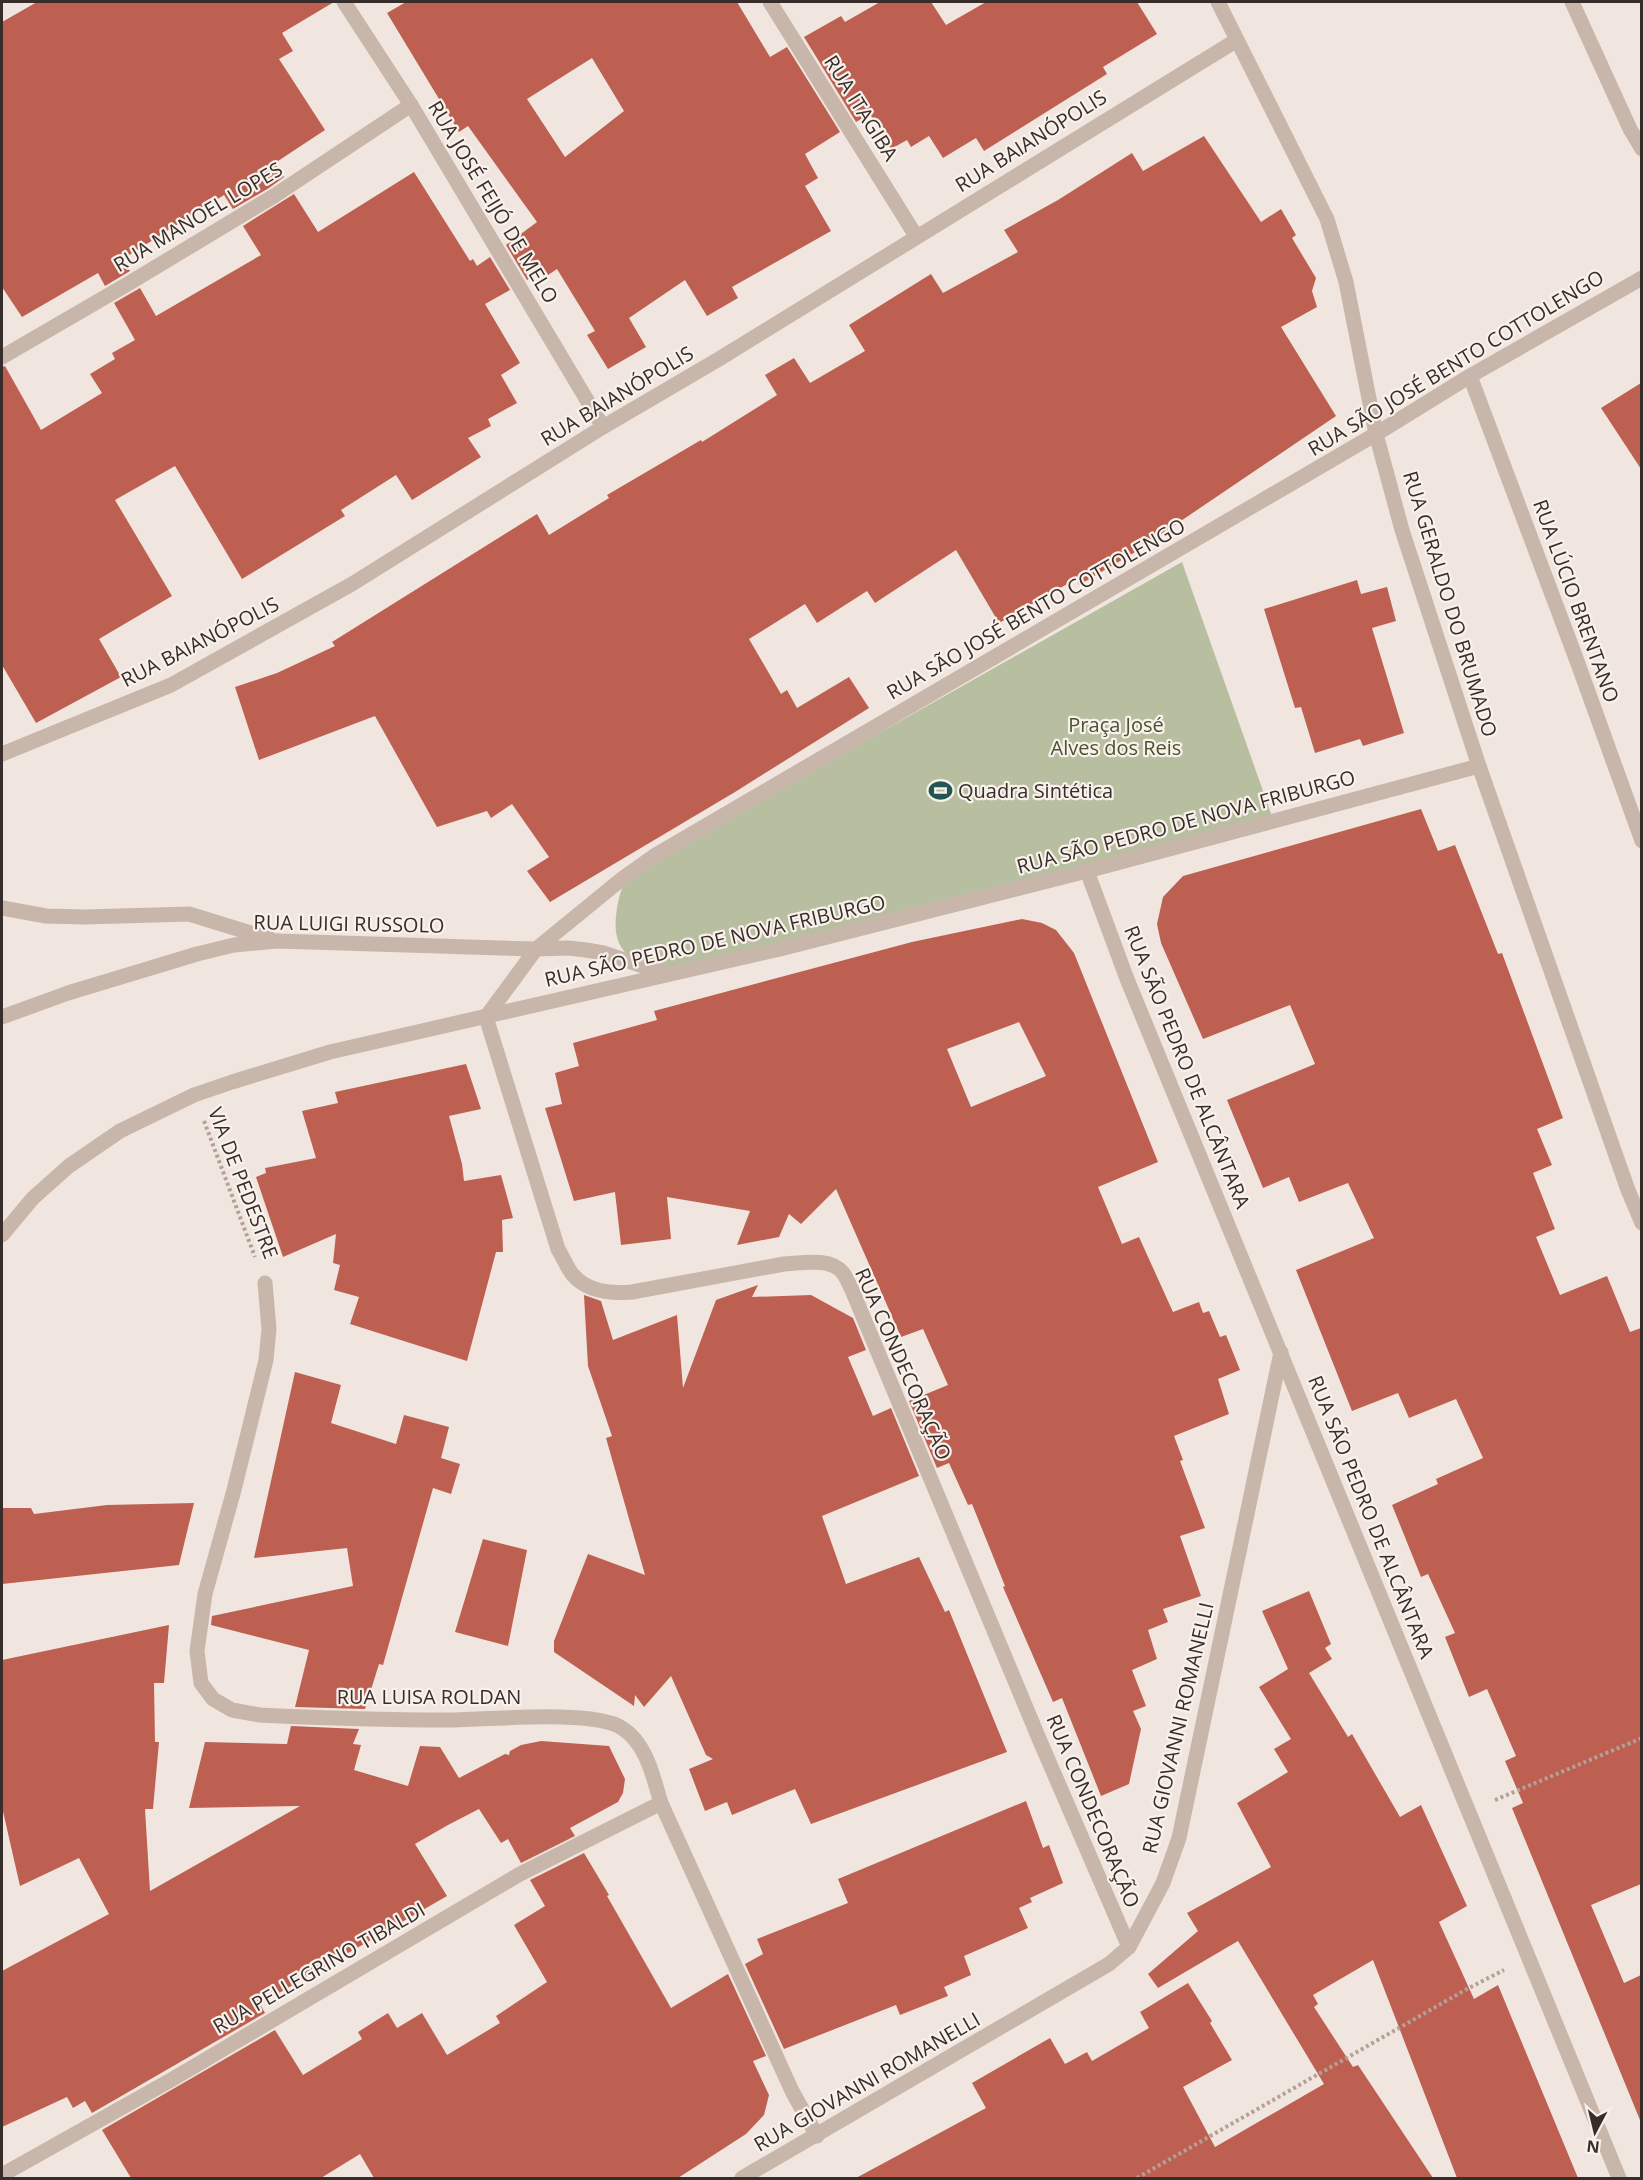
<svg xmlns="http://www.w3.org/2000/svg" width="1643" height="2180" font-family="'Open Sans',sans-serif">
	<rect width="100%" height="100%" fill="#f1e6df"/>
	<!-- green -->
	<path fill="#b8bfa0" d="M1182,562L1273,819L684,969C647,967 611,963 616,916C617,906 620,889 626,880C630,874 649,864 656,859Z"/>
	<!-- building -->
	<g fill="#bd6051" fill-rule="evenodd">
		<polygon points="37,2 334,2 282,33 293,51 279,59 325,130 275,163 284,177 269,188 233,209 224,195 123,259 130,271 105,286 98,273 22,317 2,287 2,22"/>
		<path d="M406,2H737L770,57L787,47L840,132L805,154L818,178L805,186L831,231L732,287L738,298L707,316L685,280L629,318L646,347L608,369L587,335L595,331L557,269L548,275L545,270L527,280L506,245L537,222L468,126L459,132L387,13ZM592,58L624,111L565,157L527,99Z"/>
		<polygon points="880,2 931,2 946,25 986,2 1137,2 1157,34 1103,67 1107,74 984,151 976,138 943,158 929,136 911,147 907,140 891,149 870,114 856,122 804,37 841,16 845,22"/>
		<polygon points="1204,136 1261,222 1281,209 1296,235 1292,238 1316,278 1312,291 1317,307 1281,327 1336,416 1132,554 1079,585 1076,579 999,623 956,550 875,603 867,591 817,623 805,604 749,639 781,694 787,690 797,708 849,677 869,708 735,792 550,902 527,871 549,857 512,804 491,818 487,811 437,827 375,716 259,760 235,687 277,673 335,646 332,642 537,514 549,535 609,498 607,495 701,440 702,442 777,395 765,375 794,358 810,383 865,351 849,325 931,274 943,293 1018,252 1004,230 1058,200 1132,153 1143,171"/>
		<polygon points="414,172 470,261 473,259 477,266 490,257 510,290 485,304 520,363 501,375 517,403 488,419 491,426 468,438 481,457 412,500 396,475 341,510 345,516 242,579 175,466 115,500 172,596 99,639 121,677 36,723 2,665 2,367 5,366 41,430 102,393 90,374 115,359 112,353 135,340 114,303 140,288 156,316 261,255 243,226 294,194 318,232"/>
		<polygon points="1641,383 1641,469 1601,408"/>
		<polygon points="1357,580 1361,594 1387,587 1396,621 1372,628 1404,733 1363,746 1360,739 1315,753 1301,707 1295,708 1264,609"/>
		<polygon points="1421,809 1438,851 1455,845 1498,954 1502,953 1563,1118 1537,1129 1552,1165 1533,1173 1555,1229 1536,1237 1560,1295 1607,1276 1630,1332 1641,1328 1641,1884 1591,1905 1624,1983 1641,1975 1640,2120 1512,1808 1523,1803 1505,1761 1516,1756 1487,1689 1469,1697 1445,1637 1455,1633 1428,1574 1421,1577 1392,1505 1438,1484 1436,1479 1483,1458 1456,1399 1409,1418 1398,1393 1352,1411 1296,1270 1374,1238 1348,1183 1299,1202 1289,1177 1263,1188 1227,1100 1315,1064 1290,1005 1203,1039 1161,943 1157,924 1163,897 1183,876"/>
		<path d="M1022,919L1042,923L1056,930L1074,953L1158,1162L1098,1187L1122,1244L1139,1237L1173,1312L1199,1302L1203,1313L1209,1311L1220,1337L1226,1335L1240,1370L1218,1379L1229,1414L1174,1436L1183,1460L1180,1461L1205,1528L1180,1536L1201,1596L1163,1609L1168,1622L1148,1630L1157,1659L1132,1670L1146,1706L1133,1711L1141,1729L1129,1784L1101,1796L1062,1698L1053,1702L1003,1587L1005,1586L972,1504L968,1505L949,1463L937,1468L909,1401L948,1385L923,1329L901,1337L836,1189L801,1224L789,1214L779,1237L737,1245L750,1211L667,1197L671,1239L621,1245L615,1192L574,1201L545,1108L562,1104L555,1073L579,1066L573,1043L657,1020L654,1011L912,942ZM1019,1022L1046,1076L971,1107L947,1049Z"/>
		<polygon points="466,1064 481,1109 449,1116 462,1164 464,1181 501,1175 513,1218 502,1220 503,1252 496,1252 467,1361 350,1324 359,1297 334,1290 340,1265 333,1263 336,1234 283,1257 256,1177 266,1173 265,1168 316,1158 302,1111 338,1103 335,1092"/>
		<polygon points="758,1285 752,1297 811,1295 853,1318 866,1350 848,1357 873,1416 891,1408 919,1476 822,1516 846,1584 919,1557 945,1612 949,1610 1007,1752 811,1824 795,1789 732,1815 727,1802 705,1811 689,1769 713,1759 706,1755 671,1676 644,1707 635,1695 634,1706 554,1652 554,1641 588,1554 645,1575 606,1438 612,1436 588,1366 584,1295 601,1301 613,1340 677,1315 683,1388 716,1300"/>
		<polygon points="295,1372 341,1385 331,1423 396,1444 404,1415 449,1427 441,1458 460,1464 451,1494 433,1488 383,1665 379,1664 365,1709 295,1707 309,1650 211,1625 212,1616 353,1586 347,1548 254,1558"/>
		<polygon points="194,1503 179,1565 2,1584 2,1508 31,1508 34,1514 107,1505"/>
		<polygon points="483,1539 527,1550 508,1646 455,1632"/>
		<polygon points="1309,1591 1331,1644 1325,1648 1332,1659 1309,1673 1348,1737 1352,1734 1400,1817 1421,1805 1467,1906 1439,1922 1474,1999 1498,1985 1578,2178 1457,2178 1373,1960 1313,1995 1318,2004 1314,2007 1353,2067 1358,2065 1433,2178 856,2178 986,2108 972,2083 1050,2038 1065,2064 1087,2052 1092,2061 1149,2028 1140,2012 1188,1983 1212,2021 1210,2023 1232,2060 1183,2087 1215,2147 1324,2084 1238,1941 1158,1988 1148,1974 1198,1931 1187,1913 1271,1867 1237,1803 1288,1772 1274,1749 1291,1739 1259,1687 1288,1669 1262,1611"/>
		<polygon points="169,1625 164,1683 154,1683 155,1742 159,1742 153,1809 145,1809 150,1891 300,1806 189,1808 205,1742 287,1744 291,1726 359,1729 353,1744 361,1745 354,1770 408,1786 420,1746 440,1747 459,1778 505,1754 509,1755 510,1751 521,1745 541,1741 609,1746 625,1779 623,1793 618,1802 570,1828 575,1836 521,1863 508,1839 501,1843 479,1809 448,1825 415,1844 447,1896 260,2004 265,2013 92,2113 85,2101 73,2108 67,2097 2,2127 2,1971 109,1914 79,1858 20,1886 2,1807 2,1660"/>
		<polygon points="1026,1801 1043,1848 1049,1845 1063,1883 1030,1898 1032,1902 1019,1908 1028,1928 964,1956 971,1975 944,1987 948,1996 900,2015 896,2005 784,2049 745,1964 763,1954 757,1939 848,1903 838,1879"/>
		<polygon points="584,1853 609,1895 607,1896 671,2008 728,1974 766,2056 753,2061 769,2095 764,2115 746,2134 678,2178 374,2178 360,2154 321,2178 131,2178 102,2130 275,2030 303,2075 362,2039 358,2032 388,2013 397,2028 422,2013 447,2055 500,2023 496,2016 547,1982 514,1925 545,1906 530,1880"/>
	</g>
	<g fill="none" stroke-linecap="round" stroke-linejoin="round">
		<!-- path -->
		<g stroke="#b4a096" stroke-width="4" stroke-dasharray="3 3" stroke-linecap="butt">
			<polyline points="204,1121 255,1257"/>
			<polyline points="1495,1800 1642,1738"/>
			<polyline points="1137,2178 1467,1989 1504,1970"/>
		</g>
		<!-- minor -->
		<g stroke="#c8b6ab" stroke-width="15">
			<polyline points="344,2 411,105 603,427"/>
			<polyline points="770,2 916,236"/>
			<polyline points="1218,2 1327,219 1346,282 1376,434 1402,530 1479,766 1628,1190 1642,1223"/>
			<polyline points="1572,2 1630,129 1642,149"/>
			<polyline points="2,357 126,285 274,196 411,105"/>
			<polyline points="1470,376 1577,661 1642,841"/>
			<polyline points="2,754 171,685 352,584 603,427 719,359 1237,40"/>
			<polyline points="1087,871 1127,979 1619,2178"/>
			<polyline points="2,908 46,916 85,917 189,914 270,939"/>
			<polyline points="2,1017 68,993 197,954 234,945 277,941 536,949 568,948 586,950 604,953 666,974"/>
			<polyline points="2,1235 33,1198 69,1166 120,1131 194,1095 232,1082 330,1052 780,949 1087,871 1479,766"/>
			<path d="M265,1283L269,1329L266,1360L234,1490L205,1594L197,1651L201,1683L213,1699L232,1710L260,1715C322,1718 384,1720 447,1720C485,1720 593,1709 622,1728C647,1744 653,1777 661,1803L792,2091L817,2136"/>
			<path d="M1129,1947L1040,1741L852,1290C849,1285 847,1278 843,1273C831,1257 801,1263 784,1264L632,1292C610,1294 588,1292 573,1275C567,1268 563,1257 558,1249L486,1017L536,949L623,878L654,856L1376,434L1470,376L1642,278"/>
			<polyline points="2,2175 171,2080 520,1874 661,1803"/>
			<polyline points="742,2178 1109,1964 1129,1947 1163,1883 1179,1838 1281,1352"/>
		</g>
	</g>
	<!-- icons -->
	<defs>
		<symbol id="stadium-bare" viewBox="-9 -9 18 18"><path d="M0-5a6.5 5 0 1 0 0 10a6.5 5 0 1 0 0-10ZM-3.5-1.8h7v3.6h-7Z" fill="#225554" stroke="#f9f1eb" stroke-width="2.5" paint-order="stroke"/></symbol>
	</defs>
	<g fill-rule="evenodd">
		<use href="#stadium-bare" x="924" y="774" width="33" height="33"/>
	</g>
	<g text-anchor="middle" stroke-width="4.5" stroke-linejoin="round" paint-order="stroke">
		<!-- street labels -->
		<g font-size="20" fill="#372d2a" stroke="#f9f1eb">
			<text transform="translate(861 108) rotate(58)" y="7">RUA ITAGIBA</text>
			<text transform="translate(1031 141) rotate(-32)" y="7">RUA BAIANÓPOLIS</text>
			<text transform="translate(493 202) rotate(59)" y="7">RUA JOSÉ FEIJÓ DE MELO</text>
			<text transform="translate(198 217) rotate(-31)" y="7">RUA MANOEL LOPES</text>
			<text transform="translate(1456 363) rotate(-31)" y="7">RUA SÃO JOSÉ BENTO COTTOLENGO</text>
			<text transform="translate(617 396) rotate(-31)" y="7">RUA BAIANÓPOLIS</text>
			<text transform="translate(1576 601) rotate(70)" y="7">RUA LÚCIO BRENTANO</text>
			<text transform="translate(1450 604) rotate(73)" y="7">RUA GERALDO DO BRUMADO</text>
			<text transform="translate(1036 609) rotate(-30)" y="7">RUA SÃO JOSÉ BENTO COTTOLENGO</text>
			<text transform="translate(200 642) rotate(-27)" y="7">RUA BAIANÓPOLIS</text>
			<text transform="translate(1186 822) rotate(-15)" y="7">RUA SÃO PEDRO DE NOVA FRIBURGO</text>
			<text transform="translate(349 924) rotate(1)" y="7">RUA LUIGI RUSSOLO</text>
			<text transform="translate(715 941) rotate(-13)" y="7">RUA SÃO PEDRO DE NOVA FRIBURGO</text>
			<text transform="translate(1187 1067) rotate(68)" y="7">RUA SÃO PEDRO DE ALCÂNTARA</text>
			<text transform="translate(243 1183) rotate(69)" y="7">VIA DE PEDESTRE</text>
			<text transform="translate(903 1364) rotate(66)" y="7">RUA CONDECORAÇÃO</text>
			<text transform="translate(1371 1517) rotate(68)" y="7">RUA SÃO PEDRO DE ALCÂNTARA</text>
			<text x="429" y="1704">RUA LUISA ROLDAN</text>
			<text transform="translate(1178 1728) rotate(-77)" y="7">RUA GIOVANNI ROMANELLI</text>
			<text transform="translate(1093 1811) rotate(67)" y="7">RUA CONDECORAÇÃO</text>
			<text transform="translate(319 1968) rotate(-30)" y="7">RUA PELLEGRINO TIBALDI</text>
			<text transform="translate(867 2082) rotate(-30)" y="7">RUA GIOVANNI ROMANELLI</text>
		</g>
		<!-- park labels -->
		<g font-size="20" fill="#4a532f" stroke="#f9f1eb">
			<text x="1116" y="732">Praça José<tspan x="1116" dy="23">Alves dos Reis</tspan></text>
		</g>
		<!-- poi labels -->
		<g font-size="20" fill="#372d2a" stroke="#f9f1eb" text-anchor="start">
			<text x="958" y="798">Quadra Sintética</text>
		</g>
	</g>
	<!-- border -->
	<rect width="1643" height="2180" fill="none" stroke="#372d2a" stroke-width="6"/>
	<!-- north arrow -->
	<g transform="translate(1595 2132) rotate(187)" stroke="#f9f1eb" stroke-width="4.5" paint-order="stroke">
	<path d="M0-4.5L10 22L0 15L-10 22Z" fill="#372d2a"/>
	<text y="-9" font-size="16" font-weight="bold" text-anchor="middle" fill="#372d2a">N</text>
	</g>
</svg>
